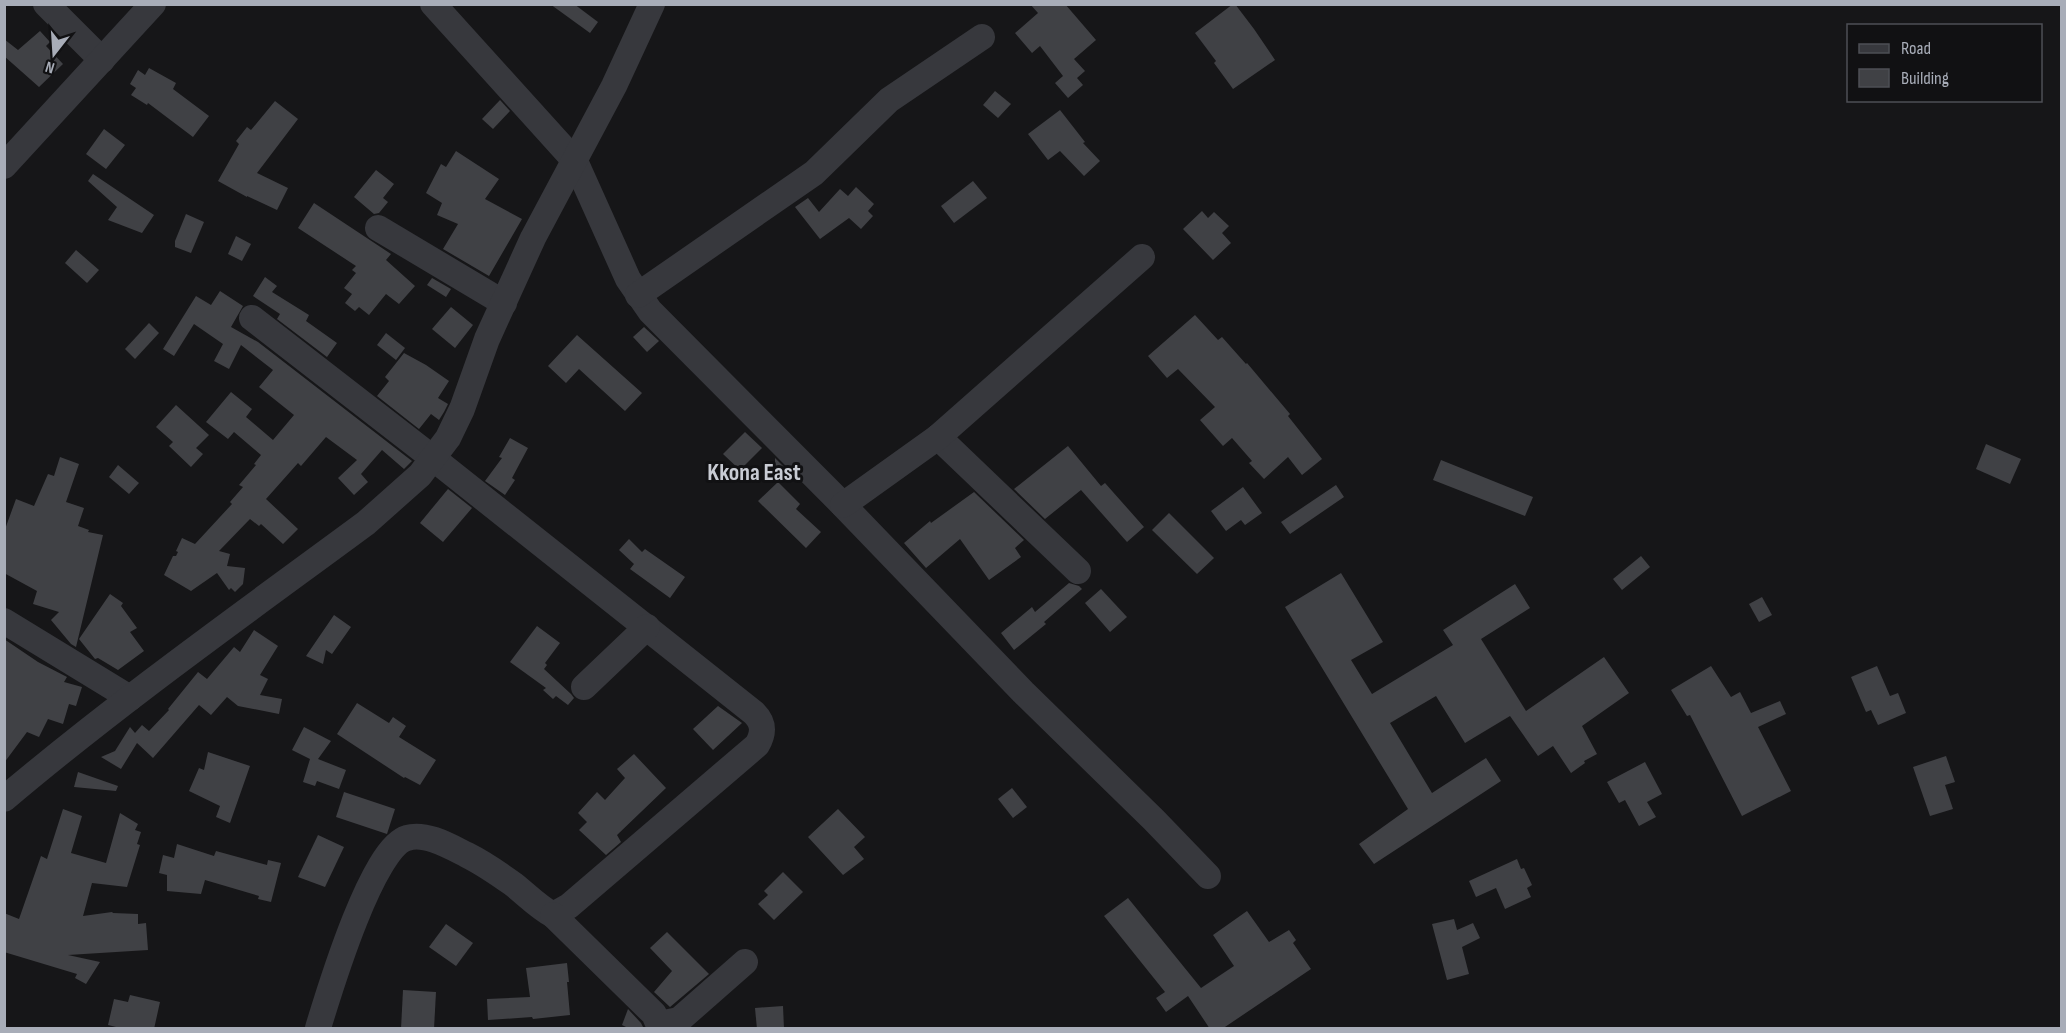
<svg xmlns="http://www.w3.org/2000/svg" width="2066" height="1033" font-family="'Sofia Sans Condensed',sans-serif">
	<rect width="100%" height="100%" fill="#161618"/>
	<!-- building -->
	<g fill="#404145">
		<polygon points="550,4 574,4 598,22 590,33"/>
		<polygon points="1030,4 1065,4 1096,40 1074,59 1085,71 1077,78 1083,85 1068,98 1055,83 1063,76 1040,46 1032,53 1015,33 1038,13"/>
		<polygon points="1233,4 1235,4 1254,29 1275,60 1233,89 1214,63 1216,61 1195,33"/>
		<polygon points="40,31 50,42 46,46 63,64 39,87 4,56 4,39 18,50"/>
		<polygon points="149,68 176,83 173,89 209,116 193,137 148,103 147,105 131,95 136,88 130,84 138,70 145,75"/>
		<polygon points="995,91 1011,104 998,118 983,105"/>
		<polygon points="500,100 510,111 493,129 482,119"/>
		<polygon points="275,101 298,119 257,173 288,188 277,210 247,196 247,197 218,181 239,144 236,141 247,127 251,130"/>
		<polygon points="1060,110 1085,142 1083,143 1100,161 1084,176 1060,151 1048,160 1028,134"/>
		<polygon points="104,129 125,145 106,169 86,154"/>
		<polygon points="456,151 499,179 485,199 522,219 489,276 443,249 458,224 437,215 442,203 426,193 441,164 446,167"/>
		<polygon points="376,170 394,184 383,198 388,202 379,213 374,214 354,197"/>
		<polygon points="93,174 154,215 142,233 108,220 117,207 88,181"/>
		<polygon points="973,181 987,198 954,223 941,206"/>
		<polygon points="856,187 874,204 868,211 873,216 861,229 849,218 820,239 795,207 808,198 819,212 840,189 848,196"/>
		<polygon points="314,203 391,254 386,260 415,286 399,304 386,294 369,315 359,307 355,311 345,303 352,294 344,288 356,273 352,270 356,266 298,228"/>
		<polygon points="1202,211 1208,218 1214,212 1229,226 1222,233 1231,243 1213,260 1183,229"/>
		<polygon points="186,214 204,222 191,253 175,247 175,241"/>
		<polygon points="236,236 251,244 242,261 228,254"/>
		<polygon points="76,250 99,270 87,283 65,263"/>
		<polygon points="265,277 277,286 272,292 309,315 306,321 337,343 327,357 277,319 280,314 253,296"/>
		<polygon points="432,278 451,289 446,297 427,285"/>
		<polygon points="220,291 243,306 231,327 258,342 412,461 404,469 382,450 361,474 368,482 354,495 338,478 357,460 326,437 301,466 298,463 266,499 298,529 283,544 261,524 259,526 250,519 219,551 230,554 227,566 245,568 243,584 235,592 231,588 229,590 217,573 191,591 164,575 173,556 176,556 178,552 176,551 182,538 195,544 232,504 230,502 243,487 239,485 256,465 254,464 261,455 234,432 228,439 206,422 231,392 252,409 246,417 273,440 294,415 259,387 273,370 241,345 229,369 214,361 223,344 194,324 174,356 163,349 196,296 211,305"/>
		<polygon points="451,307 473,325 455,348 432,329"/>
		<polygon points="1195,315 1218,340 1222,337 1246,364 1247,363 1290,414 1288,416 1322,459 1302,475 1288,457 1264,479 1249,463 1252,461 1232,438 1223,446 1200,420 1215,407 1178,369 1167,378 1148,356"/>
		<polygon points="149,323 159,333 135,359 125,349"/>
		<polygon points="644,327 659,341 647,352 633,337"/>
		<polygon points="386,333 405,348 396,360 377,345"/>
		<polygon points="577,335 642,393 625,411 579,369 566,383 548,366"/>
		<polygon points="404,353 426,365 449,381 438,398 448,404 444,412 439,420 431,414 419,429 377,396 389,381 385,377"/>
		<polygon points="176,405 209,435 196,448 203,454 191,467 169,446 173,442 156,427"/>
		<polygon points="745,432 762,448 740,470 723,454"/>
		<polygon points="510,438 528,448 512,478 515,480 505,495 485,481 502,458 499,457"/>
		<polygon points="1986,444 2021,459 2010,484 1976,469"/>
		<polygon points="1068,446 1101,486 1105,483 1144,527 1127,542 1081,490 1045,519 1014,489"/>
		<polygon points="60,457 79,464 66,502 84,508 78,526 89,530 88,532 103,535 76,647 71,644 51,620 59,612 33,604 37,591 4,573 4,532 16,499 34,506 48,474 54,476"/>
		<polygon points="775,458 789,472 775,472"/>
		<polygon points="1441,460 1533,497 1525,516 1433,480"/>
		<polygon points="118,465 139,483 129,494 109,477"/>
		<polygon points="778,482 800,504 796,509 821,532 806,548 758,501"/>
		<polygon points="1336,485 1344,497 1290,534 1281,522"/>
		<polygon points="1243,487 1262,513 1245,525 1241,520 1226,531 1211,511"/>
		<polygon points="448,489 472,508 443,542 420,523"/>
		<polygon points="974,492 1024,540 1015,548 1021,557 989,580 960,539 926,568 904,543 930,521 931,523"/>
		<polygon points="1169,513 1214,558 1197,574 1152,530"/>
		<polygon points="629,539 642,552 645,549 685,577 670,598 630,569 634,564 619,550"/>
		<polygon points="1641,556 1650,567 1622,590 1613,579"/>
		<polygon points="1341,573 1383,642 1351,660 1372,694 1453,645 1443,630 1515,584 1530,608 1481,639 1526,711 1604,657 1629,693 1582,726 1597,754 1584,761 1585,763 1571,773 1553,746 1538,756 1510,716 1465,743 1436,696 1390,723 1432,793 1486,758 1501,781 1374,864 1359,844 1408,809 1285,607"/>
		<polygon points="1069,583 1079,586 1082,589 1044,622 1046,624 1014,650 1001,633 1032,607 1035,612"/>
		<polygon points="1101,589 1127,617 1110,632 1085,603"/>
		<polygon points="110,594 123,603 121,606 137,628 130,632 144,651 118,670 98,658 95,659 79,639"/>
		<polygon points="1762,597 1772,615 1759,622 1749,604"/>
		<polygon points="334,615 351,627 332,654 326,650 323,664 306,656"/>
		<polygon points="537,626 560,643 545,663 547,665 544,669 571,694 574,698 568,705 556,696 553,699 543,690 546,688 510,662"/>
		<polygon points="254,630 278,646 260,675 268,679 260,695 282,699 279,714 238,706 227,697 211,715 199,705 153,758 137,743 121,769 101,757 115,751 130,727 135,733 142,725 149,731 169,710 168,709 198,672 207,679 234,647 240,652"/>
		<polygon points="4,639 38,662 67,677 64,682 82,687 76,706 69,704 63,724 48,719 39,737 27,732 4,763"/>
		<polygon points="1711,666 1731,697 1740,692 1751,713 1780,701 1786,714 1758,727 1791,791 1742,816 1690,715 1687,716 1671,690"/>
		<polygon points="1877,666 1890,696 1898,693 1906,713 1878,725 1871,710 1866,712 1851,677"/>
		<polygon points="357,703 389,723 393,717 406,726 399,737 436,760 420,785 405,777 404,778 337,734"/>
		<polygon points="718,706 742,723 713,750 693,729"/>
		<polygon points="304,727 331,741 318,759 346,770 339,789 317,781 315,786 303,782 310,759 292,750"/>
		<polygon points="208,752 250,766 230,823 216,817 220,806 189,791 199,768 204,770"/>
		<polygon points="634,754 666,788 617,835 621,842 606,855 579,830 587,822 578,813 597,792 605,800 625,778 617,769"/>
		<polygon points="1946,756 1955,782 1945,785 1953,809 1930,816 1913,767"/>
		<polygon points="1645,762 1662,794 1647,802 1656,817 1639,826 1625,800 1619,803 1607,782"/>
		<polygon points="78,772 118,786 116,791 74,787"/>
		<polygon points="1012,788 1027,807 1013,818 998,799"/>
		<polygon points="344,792 395,809 387,834 336,817"/>
		<polygon points="63,809 82,816 71,853 106,863 120,813 138,824 135,830 141,832 137,844 140,845 127,887 92,883 83,916 112,912 113,913 138,914 138,924 146,923 148,950 68,955 100,962 86,984 75,978 77,974 4,952 4,913 19,919 41,856 47,859"/>
		<polygon points="838,809 865,837 854,847 864,859 843,875 808,837"/>
		<polygon points="318,835 344,847 325,887 298,877"/>
		<polygon points="177,844 214,856 216,851 267,865 268,860 281,863 271,902 258,899 259,896 205,880 201,894 167,891 167,875 159,873 163,855 174,858"/>
		<polygon points="1517,859 1521,869 1524,868 1532,885 1527,888 1531,897 1505,909 1496,888 1476,897 1469,881"/>
		<polygon points="783,872 803,892 774,920 758,904 768,895 764,891"/>
		<polygon points="1128,898 1201,988 1234,966 1213,935 1247,911 1269,942 1289,930 1296,940 1293,943 1311,969 1222,1029 1210,1029 1188,996 1166,1012 1156,998 1165,992 1104,916"/>
		<polygon points="1454,919 1457,930 1473,923 1480,938 1462,947 1469,974 1447,980 1432,924"/>
		<polygon points="446,924 473,943 456,966 429,947"/>
		<polygon points="667,932 709,974 670,1007 654,992 672,971 650,948"/>
		<polygon points="567,963 569,982 567,982 570,1015 533,1019 532,1017 488,1020 487,999 530,997 526,968"/>
		<polygon points="403,990 436,992 434,1029 401,1029"/>
		<polygon points="130,995 160,1002 154,1029 124,1029 108,1025 114,999 128,1002"/>
		<polygon points="783,1006 784,1029 757,1029 755,1008"/>
		<polygon points="628,1009 641,1023 644,1029 630,1029 622,1025"/>
	</g>
	<g fill="none" stroke-linecap="round" stroke-linejoin="round">
		<!-- minor -->
		<g stroke="#37383d" stroke-width="26">
			<polyline points="46,4 102,60"/>
			<polyline points="433,4 575,161 628,279 650,311 843,505 1023,692 1154,820 1208,876"/>
			<polyline points="4,166 153,4"/>
			<polyline points="378,228 504,303"/>
			<polyline points="638,295 814,173 889,100 982,37"/>
			<path d="M252,318L434,459L754,713C764,723 764,733 757,745L569,906L553,915C538,907 527,895 513,884C499,874 483,863 467,855C451,847 426,832 407,838C372,848 329,992 318,1028"/>
			<polyline points="938,437 1078,571"/>
			<polyline points="843,505 938,437 1142,257"/>
			<polyline points="4,621 130,698"/>
			<polyline points="584,687 647,627"/>
			<path d="M4,799C120,701 244,613 366,523L420,475L448,438L462,409L487,339L533,238L614,86L652,4"/>
			<polyline points="553,915 654,1014 657,1021 664,1023 679,1020 745,962"/>
		</g>
	</g>
	<g text-anchor="middle" stroke-width="6" stroke-linejoin="round" paint-order="stroke">
		<!-- quarter labels -->
		<g font-size="24" font-weight="bold" fill="#c9ccd4" stroke="#111113">
			<text x="754" y="480">Kkona East</text>
		</g>
	</g>
	<!-- border -->
	<rect width="2066" height="1033" fill="none" stroke="#a8adb8" stroke-width="12"/>
	<!-- legend -->
	<rect x="1847" y="24" width="195" height="78" fill="#111113" stroke="#4d4f55" stroke-width="1.5"/>
	<rect x="1859" y="44" width="30" height="9" fill="#37383d" stroke="#4d4f55" stroke-width="1.5"/>
	<text x="1901" y="54" font-size="18" fill="#a8adb8">Road</text>
	<rect x="1859" y="69" width="30" height="18" fill="#404145" stroke="#4d4f55" stroke-width="1.5"/>
	<text x="1901" y="84" font-size="18" fill="#a8adb8">Building</text>
	<!-- north arrow -->
	<g transform="translate(54 54) rotate(197)" stroke="#111113" stroke-width="4.5" paint-order="stroke">
	<path d="M0-4.5L10 22L0 15L-10 22Z" fill="#a8adb8"/>
	<text y="-9" font-size="16" font-weight="bold" text-anchor="middle" fill="#a8adb8">N</text>
	</g>
</svg>
